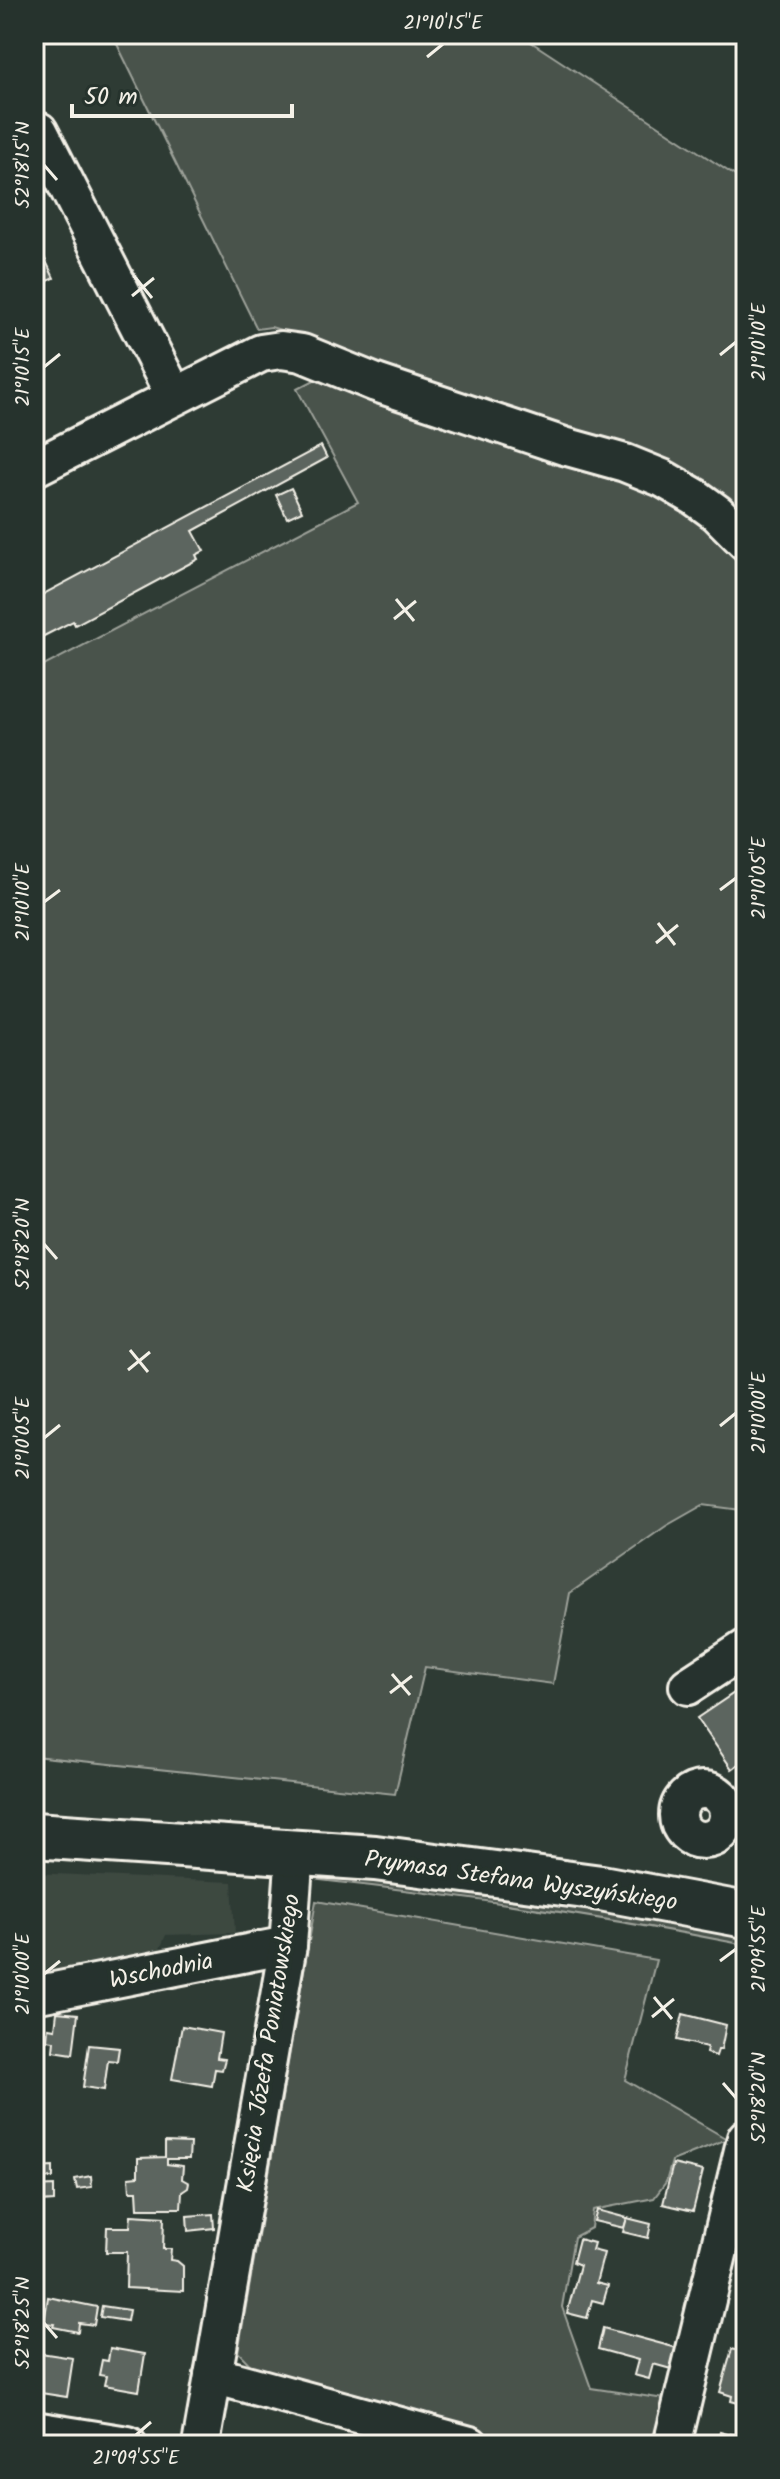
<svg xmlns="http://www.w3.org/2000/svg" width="780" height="2479" font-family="Kalam,sans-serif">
	<rect width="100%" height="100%" fill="#2e3b34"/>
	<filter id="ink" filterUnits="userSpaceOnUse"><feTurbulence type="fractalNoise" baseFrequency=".0125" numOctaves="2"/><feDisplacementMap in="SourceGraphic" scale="16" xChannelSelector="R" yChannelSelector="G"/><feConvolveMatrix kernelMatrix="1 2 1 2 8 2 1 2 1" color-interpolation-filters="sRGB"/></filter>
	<g filter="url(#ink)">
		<!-- built -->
		<polygon fill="#3c4841" points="34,1873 232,1882 235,1933 166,1935 156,1958 34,1977"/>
		<!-- green -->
		<g fill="#48524c" stroke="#9ea29a" stroke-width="2">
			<polygon points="116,34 531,34 528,40 746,183 746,516 693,474 517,416 294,334 271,327 257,329 115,40"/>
			<polygon points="322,376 637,478 690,502 746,556 746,1506 741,1510 703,1505 666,1526 570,1593 553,1684 425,1667 395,1794 34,1756 34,671 358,502 297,389"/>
			<path d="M334,1874L390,1877L746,1933V1945C605,1917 463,1896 320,1880Z"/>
			<polygon points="316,1901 656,1960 625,2080 727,2139 672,2161 666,2182 654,2198 593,2210 591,2228 574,2237 562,2307 591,2388 665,2399 653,2445 528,2445 261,2376 238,2352"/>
		</g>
		<!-- building -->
		<g fill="#5c655e" stroke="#f4f1e8" stroke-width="2">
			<polygon points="43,255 54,278 38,286 34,278 34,260"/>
			<polygon points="321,446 327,458 193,531 204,551 196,555 198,559 75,625 73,621 34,641 34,599"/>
			<polygon points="291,488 302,511 287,518 276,495"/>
			<polygon points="746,1685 746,1759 732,1769 697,1718"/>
			<polygon points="57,2012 78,2014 73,2054 53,2051 54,2041 47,2040 48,2028 55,2029"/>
			<polygon points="683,2014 726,2025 721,2050 718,2050 716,2056 706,2053 707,2047 677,2040"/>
			<polygon points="182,2026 221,2033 217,2058 225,2059 222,2070 215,2069 212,2086 172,2079"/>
			<polygon points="89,2045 119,2048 117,2061 108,2060 104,2090 83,2087"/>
			<polygon points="165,2142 190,2143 189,2159 167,2159 167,2164 183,2166 182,2179 189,2183 188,2188 182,2192 181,2208 138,2208 137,2191 130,2191 129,2177 138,2176 138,2158 165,2157"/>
			<polygon points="673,2164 703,2171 693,2211 663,2204"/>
			<polygon points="53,2167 53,2178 34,2179 34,2168"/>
			<polygon points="91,2176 92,2187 77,2189 75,2179"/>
			<polygon points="54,2186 54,2201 40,2202 40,2213 34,2213 34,2187"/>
			<polygon points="597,2210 627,2218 624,2228 594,2221"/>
			<polygon points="213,2214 214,2228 188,2231 187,2216"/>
			<polygon points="131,2215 164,2217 163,2249 171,2249 170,2260 177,2261 183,2266 183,2291 126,2288 127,2252 106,2252 107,2227 130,2227"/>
			<polygon points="627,2218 651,2224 648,2238 623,2232"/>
			<polygon points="579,2239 594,2243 592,2250 604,2253 596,2283 608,2286 603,2303 592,2300 587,2318 567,2313 580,2265 573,2262"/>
			<polygon points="48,2297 97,2307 94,2325 79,2323 78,2332 53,2327 54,2324 44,2323"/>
			<polygon points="102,2306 129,2310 127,2321 100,2317"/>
			<polygon points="603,2328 677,2348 671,2369 653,2364 649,2379 634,2375 638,2360 598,2349"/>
			<polygon points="110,2348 145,2354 139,2391 104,2385 106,2376 99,2375 102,2360 108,2361"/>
			<polygon points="732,2349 746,2353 745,2405 731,2401 732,2396 720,2392"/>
			<polygon points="34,2352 73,2358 67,2397 34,2392"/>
			<polygon points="720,2431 746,2438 746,2445 716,2445"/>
		</g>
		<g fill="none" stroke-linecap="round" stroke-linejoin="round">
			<defs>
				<g id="minor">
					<polyline points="34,130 39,131 174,395"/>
					<polyline points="34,468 261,353 281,350 302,353 376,383 564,446 625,463 662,478 695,497 717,513 746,542"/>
					<polyline points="688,1686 746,1648"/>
					<circle cx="703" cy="1815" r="25"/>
					<polyline points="34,1995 288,1945"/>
					<polyline points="213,2375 470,2445"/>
					<polyline points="34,2430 128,2445"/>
					<polyline points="201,2445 288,1945 295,1852"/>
					<polyline points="672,2445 746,2138"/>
				</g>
				<polyline id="major" points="34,1835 375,1858 601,1888 746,1915"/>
			</defs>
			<!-- minor casing -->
			<use href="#minor" stroke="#f4f1e8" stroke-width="42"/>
			<!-- major casing -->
			<use href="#major" stroke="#f4f1e8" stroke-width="50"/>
			<!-- minor -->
			<use href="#minor" stroke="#26332d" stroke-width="36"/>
			<!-- major -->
			<use href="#major" stroke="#26332d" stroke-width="44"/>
		</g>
	</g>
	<!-- ticks -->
	<path fill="none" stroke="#f4f1e8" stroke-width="3" d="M427,57L443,44M44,165L57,180M134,276L152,298M132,296L154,278M720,355L736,342M44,367L60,354M396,599L414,621M394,619L416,601M720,890L736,878M44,902L60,890M658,923L675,945M656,943L678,925M44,1244L57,1259M130,1350L148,1372M128,1370L150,1352M720,1426L736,1413M44,1438L60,1425M392,1674L410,1695M390,1693L412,1676M720,1961L736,1949M44,1974L60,1961M654,1997L672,2019M652,2017L674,1999M723,2083L736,2098M44,2323L57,2338M136,2435L151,2422"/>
	<g text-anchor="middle" stroke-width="8" stroke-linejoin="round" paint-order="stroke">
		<!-- street labels -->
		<g font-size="24" fill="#f4f1e8" stroke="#26332d">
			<text transform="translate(521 1880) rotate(8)" y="8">Prymasa Stefana Wyszyńskiego</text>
			<text transform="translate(161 1970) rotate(-11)" y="8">Wschodnia</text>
			<text transform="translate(268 2043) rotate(-81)" y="8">Księcia Józefa Poniatowskiego</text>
		</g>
	</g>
	<!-- margin -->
	<rect width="780" height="2479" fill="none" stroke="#26332d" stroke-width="88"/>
	<!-- scale -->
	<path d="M72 104v12h220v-12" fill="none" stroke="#f4f1e8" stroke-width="4"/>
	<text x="84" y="104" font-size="24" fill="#f4f1e8" stroke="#26332d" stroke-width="6" paint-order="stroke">50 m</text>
	<rect x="44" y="44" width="692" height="2391" fill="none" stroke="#f4f1e8" stroke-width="3"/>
	<g font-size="20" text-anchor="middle" fill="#f4f1e8">
		<text x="443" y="29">21°10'15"E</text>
		<text transform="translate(22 165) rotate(-90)" y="7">52°18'15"N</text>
		<text transform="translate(758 342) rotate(-90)" y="7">21°10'10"E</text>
		<text transform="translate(22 367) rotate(-90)" y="7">21°10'15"E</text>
		<text transform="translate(758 878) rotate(-90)" y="7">21°10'05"E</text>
		<text transform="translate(22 902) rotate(-90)" y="7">21°10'10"E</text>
		<text transform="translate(22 1244) rotate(-90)" y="7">52°18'20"N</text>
		<text transform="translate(758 1413) rotate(-90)" y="7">21°10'00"E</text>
		<text transform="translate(22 1438) rotate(-90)" y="7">21°10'05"E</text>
		<text transform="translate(758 1949) rotate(-90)" y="7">21°09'55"E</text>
		<text transform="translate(22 1974) rotate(-90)" y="7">21°10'00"E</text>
		<text transform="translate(758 2098) rotate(-90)" y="7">52°18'20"N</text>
		<text transform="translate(22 2323) rotate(-90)" y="7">52°18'25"N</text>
		<text x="136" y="2464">21°09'55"E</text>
	</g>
</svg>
